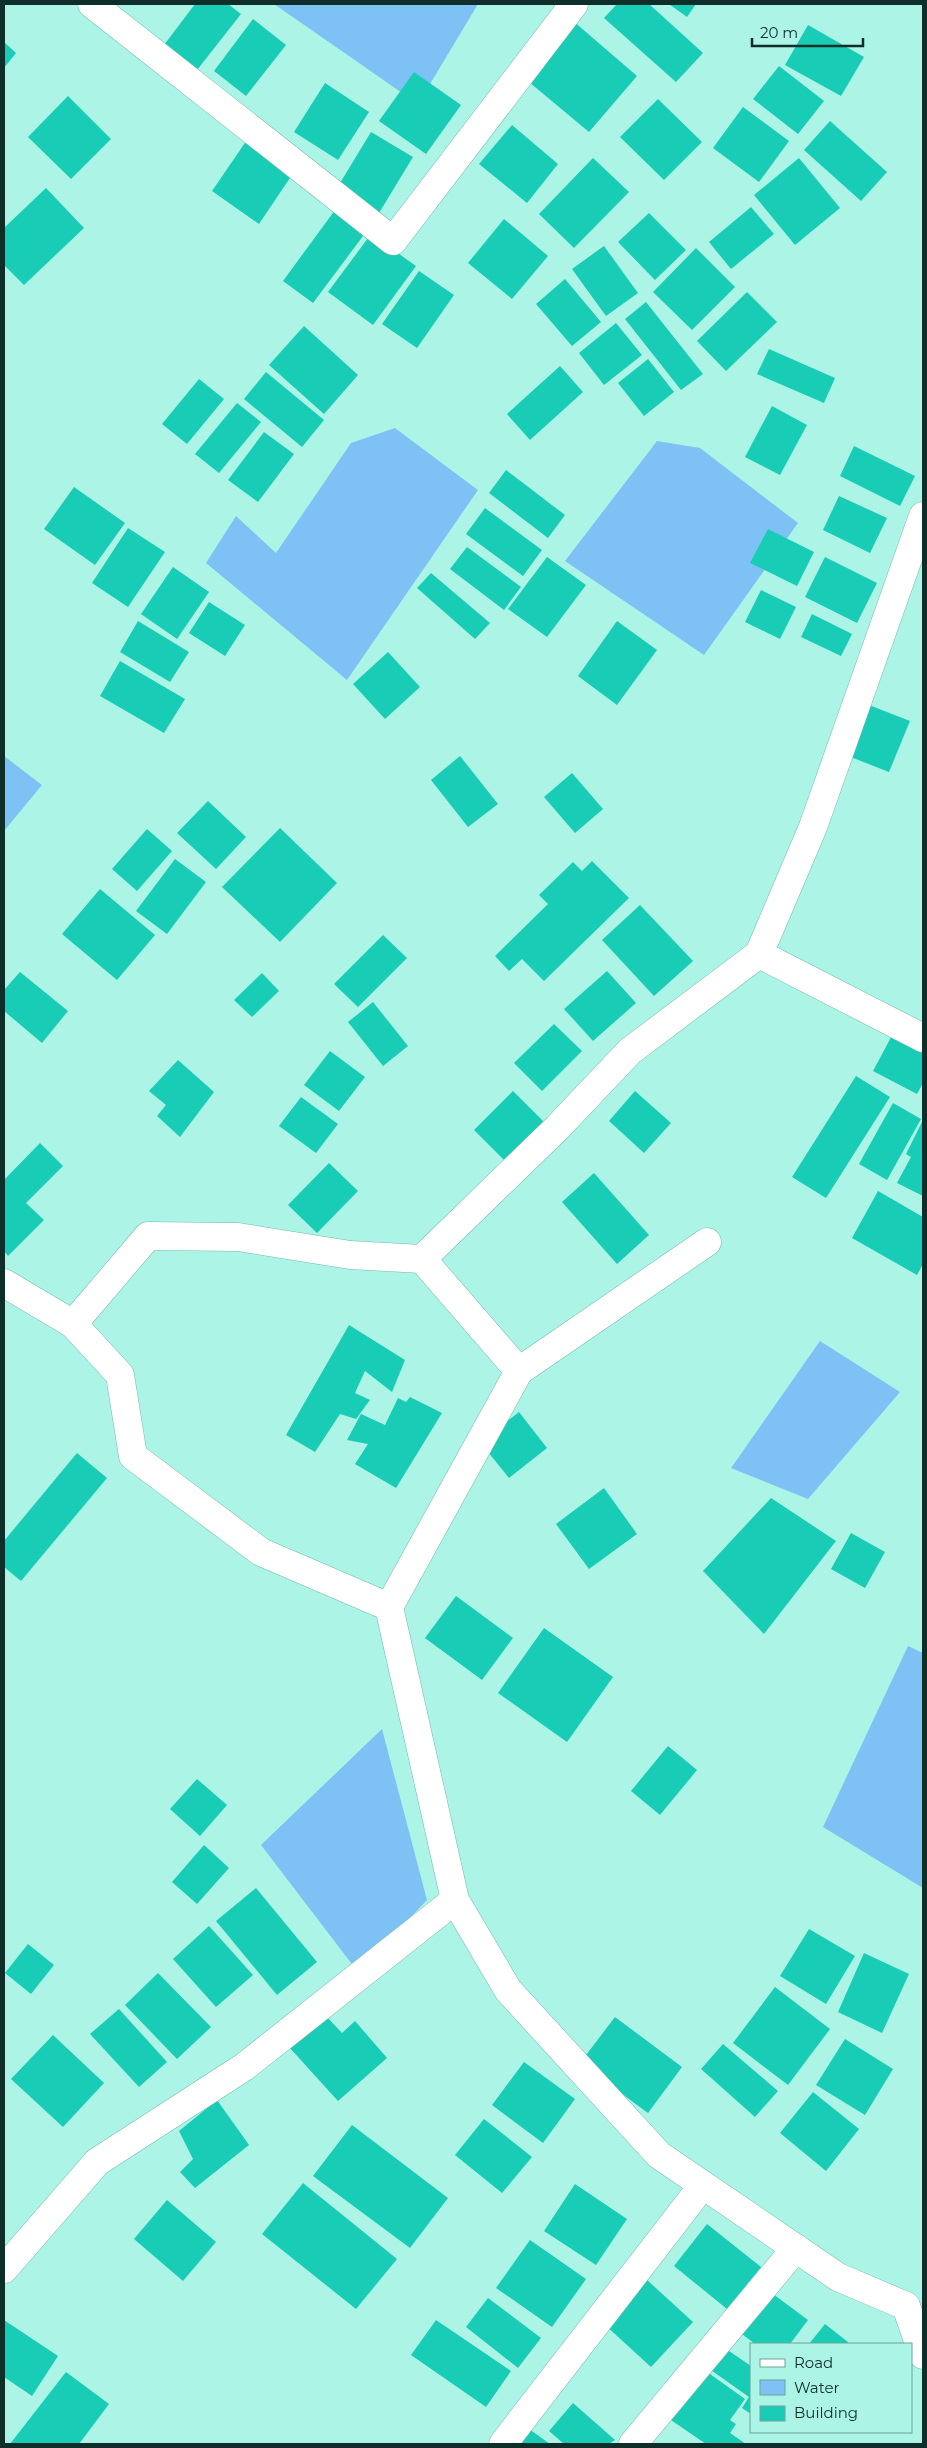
<svg xmlns="http://www.w3.org/2000/svg" width="927" height="2448" font-family="Montserrat,sans-serif">
	<rect width="100%" height="100%" fill="#acf4e6"/>
	<!-- water -->
	<g fill="#7ec2f5">
		<polygon points="274,4 478,4 418,104"/>
		<polygon points="395,428 478,490 347,680 206,563 236,516 276,553 351,443"/>
		<polygon points="657,441 700,448 798,523 704,655 565,561"/>
		<polygon points="4,756 42,785 4,831"/>
		<polygon points="820,1341 900,1392 808,1499 731,1468"/>
		<polygon points="908,1646 923,1653 923,1888 823,1827"/>
		<polygon points="382,1729 427,1900 358,1972 261,1845"/>
	</g>
	<!-- building -->
	<g fill="#19ccb6">
		<polygon points="195,4 228,4 241,14 197,70 164,45"/>
		<polygon points="617,4 649,4 703,53 676,82 604,18"/>
		<polygon points="669,4 696,4 687,17"/>
		<polygon points="253,19 286,45 246,96 214,71"/>
		<polygon points="572,20 637,76 589,132 523,77"/>
		<polygon points="808,25 864,57 841,96 785,65"/>
		<polygon points="4,42 16,53 4,68"/>
		<polygon points="779,66 824,101 798,134 753,99"/>
		<polygon points="414,72 461,105 426,154 379,121"/>
		<polygon points="325,83 369,112 338,160 294,132"/>
		<polygon points="68,96 111,139 71,179 28,137"/>
		<polygon points="658,99 702,142 664,180 620,137"/>
		<polygon points="743,107 789,141 759,182 713,148"/>
		<polygon points="830,121 887,172 861,201 804,150"/>
		<polygon points="512,125 558,164 527,203 479,164"/>
		<polygon points="371,132 413,157 379,213 337,188"/>
		<polygon points="249,137 296,169 259,224 212,191"/>
		<polygon points="593,158 629,192 574,248 539,214"/>
		<polygon points="799,158 840,208 795,245 754,195"/>
		<polygon points="46,188 84,228 24,285 4,265 4,228"/>
		<polygon points="338,206 369,228 313,303 283,281"/>
		<polygon points="751,207 774,234 731,269 709,242"/>
		<polygon points="649,213 686,250 655,280 618,242"/>
		<polygon points="504,219 548,256 512,299 468,263"/>
		<polygon points="371,234 416,266 373,325 328,292"/>
		<polygon points="604,246 638,293 606,316 572,269"/>
		<polygon points="696,248 735,287 692,330 653,292"/>
		<polygon points="419,271 454,295 417,348 382,324"/>
		<polygon points="565,279 601,322 572,346 536,304"/>
		<polygon points="747,292 777,322 726,371 697,341"/>
		<polygon points="646,302 703,374 681,390 625,319"/>
		<polygon points="616,323 642,355 604,385 579,353"/>
		<polygon points="304,326 358,375 324,414 269,365"/>
		<polygon points="769,349 835,378 824,403 757,374"/>
		<polygon points="648,359 674,392 644,416 618,383"/>
		<polygon points="560,366 583,392 530,440 507,414"/>
		<polygon points="266,372 324,420 302,447 244,399"/>
		<polygon points="199,379 224,399 187,444 162,424"/>
		<polygon points="237,403 261,422 219,473 195,454"/>
		<polygon points="772,406 807,425 780,475 745,457"/>
		<polygon points="264,432 294,454 258,502 228,480"/>
		<polygon points="854,446 915,476 900,506 840,476"/>
		<polygon points="506,470 565,515 548,538 489,493"/>
		<polygon points="74,487 125,523 95,565 44,529"/>
		<polygon points="839,496 887,518 870,553 823,530"/>
		<polygon points="485,508 542,550 523,576 466,534"/>
		<polygon points="128,528 165,552 128,607 92,583"/>
		<polygon points="768,529 814,552 797,586 750,563"/>
		<polygon points="467,547 521,587 504,610 450,569"/>
		<polygon points="547,557 586,585 547,637 508,609"/>
		<polygon points="825,557 877,583 857,623 805,597"/>
		<polygon points="173,567 209,592 177,639 141,614"/>
		<polygon points="431,573 490,623 475,639 417,588"/>
		<polygon points="761,590 796,607 780,639 745,622"/>
		<polygon points="209,602 245,625 225,656 189,633"/>
		<polygon points="812,614 852,634 841,656 801,637"/>
		<polygon points="138,621 189,652 170,682 120,652"/>
		<polygon points="617,621 657,650 617,705 578,676"/>
		<polygon points="388,652 420,687 385,719 353,684"/>
		<polygon points="120,661 185,699 164,733 100,696"/>
		<polygon points="869,705 910,721 889,772 848,756"/>
		<polygon points="460,756 498,804 468,827 431,780"/>
		<polygon points="572,773 603,809 575,833 544,797"/>
		<polygon points="208,801 246,837 216,869 177,833"/>
		<polygon points="280,828 337,883 280,942 222,887"/>
		<polygon points="147,829 172,851 137,891 112,869"/>
		<polygon points="175,859 206,882 167,934 136,911"/>
		<polygon points="592,861 629,898 544,981 522,959 509,971 495,956 548,904 539,895 573,862 582,871"/>
		<polygon points="100,889 155,935 117,980 62,934"/>
		<polygon points="640,905 693,961 654,996 602,940"/>
		<polygon points="383,935 407,958 358,1007 334,984"/>
		<polygon points="607,971 636,1003 593,1041 564,1009"/>
		<polygon points="20,972 68,1011 42,1043 4,1011 4,990"/>
		<polygon points="262,973 279,991 252,1017 234,1000"/>
		<polygon points="373,1002 408,1046 383,1066 348,1022"/>
		<polygon points="554,1024 582,1051 542,1091 514,1063"/>
		<polygon points="896,1028 923,1043 923,1083 917,1094 873,1071"/>
		<polygon points="330,1051 365,1077 339,1111 304,1085"/>
		<polygon points="178,1060 214,1092 180,1137 157,1116 166,1105 149,1091"/>
		<polygon points="856,1076 890,1097 826,1198 792,1177"/>
		<polygon points="513,1091 545,1123 506,1162 474,1130"/>
		<polygon points="635,1091 671,1123 644,1153 609,1121"/>
		<polygon points="301,1097 338,1124 316,1153 279,1126"/>
		<polygon points="893,1103 921,1119 887,1180 859,1164"/>
		<polygon points="923,1120 923,1196 897,1183 911,1157 906,1154"/>
		<polygon points="40,1143 63,1166 26,1203 44,1220 8,1256 4,1251 4,1180"/>
		<polygon points="329,1163 358,1191 317,1233 288,1205"/>
		<polygon points="594,1173 649,1235 617,1264 562,1202"/>
		<polygon points="878,1191 923,1217 923,1264 917,1275 852,1238"/>
		<polygon points="349,1325 405,1360 392,1392 365,1371 355,1393 370,1400 356,1419 340,1414 315,1452 286,1435"/>
		<polygon points="410,1397 442,1413 396,1488 355,1464 368,1444 347,1440 361,1414 385,1425 398,1398 406,1402"/>
		<polygon points="519,1412 547,1448 509,1478 480,1442"/>
		<polygon points="77,1453 107,1478 21,1581 4,1567 4,1541"/>
		<polygon points="604,1488 637,1534 589,1569 556,1524"/>
		<polygon points="771,1498 836,1541 764,1634 703,1571"/>
		<polygon points="851,1533 885,1552 865,1588 831,1569"/>
		<polygon points="456,1596 513,1638 482,1680 425,1638"/>
		<polygon points="544,1628 613,1677 567,1742 498,1693"/>
		<polygon points="668,1746 697,1770 660,1815 631,1791"/>
		<polygon points="197,1779 227,1805 200,1836 170,1809"/>
		<polygon points="204,1845 229,1868 197,1904 172,1882"/>
		<polygon points="256,1888 317,1962 277,1995 216,1921"/>
		<polygon points="209,1926 253,1975 216,2007 173,1959"/>
		<polygon points="809,1929 855,1956 826,2004 780,1976"/>
		<polygon points="28,1944 54,1965 31,1994 5,1973"/>
		<polygon points="864,1953 909,1974 882,2033 838,2012"/>
		<polygon points="158,1973 211,2027 177,2059 125,2005"/>
		<polygon points="775,1987 830,2029 788,2085 733,2043"/>
		<polygon points="119,2009 167,2062 139,2087 90,2034"/>
		<polygon points="325,2015 342,2033 355,2021 387,2058 338,2101 289,2047"/>
		<polygon points="615,2017 682,2067 648,2113 580,2063"/>
		<polygon points="53,2035 104,2083 63,2127 11,2079"/>
		<polygon points="845,2039 893,2069 865,2115 816,2085"/>
		<polygon points="723,2044 778,2091 755,2117 701,2069"/>
		<polygon points="524,2062 575,2099 543,2143 492,2105"/>
		<polygon points="813,2092 859,2129 826,2171 780,2133"/>
		<polygon points="217,2100 249,2145 195,2188 180,2172 193,2159 179,2131"/>
		<polygon points="484,2119 532,2157 502,2193 455,2155"/>
		<polygon points="352,2125 448,2198 410,2248 313,2176"/>
		<polygon points="303,2183 397,2259 356,2309 262,2234"/>
		<polygon points="575,2184 627,2219 596,2265 544,2231"/>
		<polygon points="167,2200 216,2242 183,2281 134,2239"/>
		<polygon points="707,2224 761,2267 727,2309 674,2266"/>
		<polygon points="530,2240 586,2279 552,2327 496,2288"/>
		<polygon points="646,2279 693,2322 651,2367 604,2324"/>
		<polygon points="773,2294 808,2320 790,2344 755,2344 742,2334"/>
		<polygon points="488,2298 541,2338 518,2368 466,2327"/>
		<polygon points="4,2320 58,2356 32,2396 4,2377"/>
		<polygon points="436,2320 511,2371 486,2407 411,2355"/>
		<polygon points="825,2324 848,2342 846,2344 809,2344"/>
		<polygon points="729,2351 751,2366 751,2414 742,2408 749,2397 708,2368"/>
		<polygon points="703,2369 745,2399 730,2420 736,2424 730,2433 746,2444 706,2444 668,2418"/>
		<polygon points="66,2372 109,2404 79,2444 10,2444"/>
		<polygon points="573,2403 615,2440 609,2444 564,2444 549,2431"/>
		<polygon points="529,2429 550,2444 518,2444"/>
	</g>
	<g fill="none" stroke-linecap="round" stroke-linejoin="round">
		<defs>
			<g id="minor">
				<polyline points="92,4 393,241 574,4"/>
				<polyline points="759,954 923,1038"/>
				<polyline points="422,1259 557,1128 630,1051 759,954 813,827 923,516"/>
				<polyline points="4,1283 73,1324 120,1375 133,1456 261,1552 389,1607 455,1900 508,1990 659,2155 838,2277 906,2306 923,2355"/>
				<polyline points="73,1324 148,1236 238,1237 350,1255 422,1259 519,1371 389,1607"/>
				<polyline points="519,1371 707,1242"/>
				<polyline points="4,2269 97,2162 244,2067 455,1900"/>
				<polyline points="503,2444 703,2185"/>
				<polyline points="633,2444 796,2248"/>
			</g>
		</defs>
		<!-- minor casing -->
		<use href="#minor" stroke="#73baad" stroke-width="29"/>
		<!-- minor -->
		<use href="#minor" stroke="#fff" stroke-width="28"/>
	</g>
	<!-- border -->
	<rect width="927" height="2448" fill="none" stroke="#0f2d29" stroke-width="10"/>
	<!-- legend -->
	<rect x="750" y="2343" width="162" height="90" fill="#acf4e6" stroke="#6da49a"/>
	<rect x="760" y="2359" width="25" height="8" fill="#ffffff" stroke="#6da49a"/>
	<text x="794" y="2368" font-size="15" fill="#0f2d29">Road</text>
	<rect x="760" y="2380" width="25" height="15" fill="#7ec2f5" stroke="#6da49a"/>
	<text x="794" y="2393" font-size="15" fill="#0f2d29">Water</text>
	<rect x="760" y="2406" width="25" height="15" fill="#19ccb6" stroke="#6da49a"/>
	<text x="794" y="2418" font-size="15" fill="#0f2d29">Building</text>
	<!-- scale -->
	<path d="M752 38v8h111v-8" fill="none" stroke="#0f2d29" stroke-width="2.5"/>
	<text x="760" y="38" font-size="15" fill="#0f2d29" stroke="#acf4e6" stroke-width="4" paint-order="stroke">20 m</text>
</svg>
